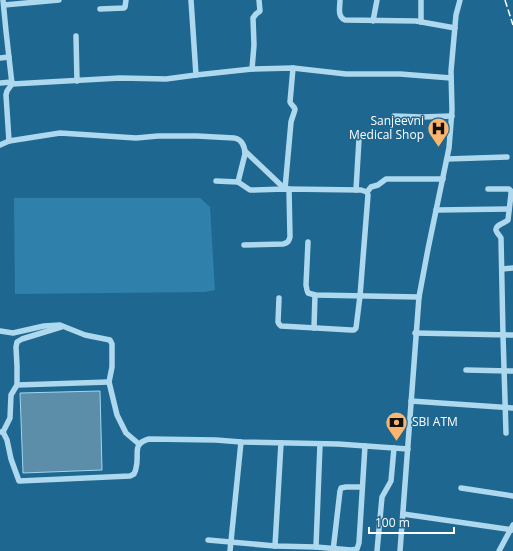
<svg xmlns="http://www.w3.org/2000/svg" width="513" height="551" font-family="'Open Sans',sans-serif">
	<rect width="100%" height="100%" fill="#1e6790"/>
	<!-- grass -->
	<polygon fill="#2f81ab" points="14,198 200,198 210,207 215,290 205,292 15,294"/>
	<!-- water -->
	<polygon fill="#5d8ea9" stroke="#a2d5ef" points="100,391 102,470 23,473 20,393"/>
	<g fill="none" stroke-linecap="round" stroke-linejoin="round">
		<!-- minor -->
		<g stroke="#aed8ed" stroke-width="5.5">
			<polyline points="3,0 6,31 12,84 7,91 6,95 9,141"/>
			<path d="M191,0L196,75L252,69L293,68L290,102C291,105 294,106 295,109C295,111 292,118 291,122C289,144 287,166 285,189"/>
			<path d="M340,0C340,7 337,17 345,20L416,21L455,28"/>
			<polyline points="4,5 59,0"/>
			<polyline points="100,9 124,8 125,7 126,0"/>
			<polyline points="373,21 377,0"/>
			<polyline points="421,22 421,0"/>
			<polyline points="76,36 77,81"/>
			<polyline points="0,58 9,57"/>
			<polyline points="293,68 346,74 400,74 451,78"/>
			<polyline points="252,69 254,45 253,18 256,14 260,11 259,0"/>
			<polyline points="0,83 12,82"/>
			<polyline points="12,84 120,78 166,79 196,75"/>
			<polyline points="394,116 421,117 452,116"/>
			<path d="M0,145L9,141L60,133L136,138L158,136H197L234,138C242,139 245,147 245,154L238,182"/>
			<polyline points="245,151 285,189"/>
			<polyline points="447,159 507,157"/>
			<polyline points="216,181 238,182 250,190 253,190 285,189 361,190 367,192 368,195 360,296 356,328 354,330 351,330 281,326 279,324 278,322 279,298"/>
			<path d="M488,189H509L511,191V194L508,220C505,223 495,225 496,230C496,232 500,236 501,238L503,335L506,433"/>
			<polyline points="356,190 359,139"/>
			<polyline points="367,192 371,187 378,185 386,179 443,179"/>
			<polyline points="436,210 509,209"/>
			<polyline points="308,242 306,285 307,290 308,293 315,295 419,297"/>
			<path d="M244,245L283,244C288,243 289,241 290,237L289,189"/>
			<polyline points="502,269 513,268"/>
			<polyline points="314,328 315,295"/>
			<polyline points="0,331 13,333 44,326 60,325 85,335 110,340 112,344 112,367 109,382 117,415 126,433 139,444"/>
			<polyline points="415,333 513,335"/>
			<polyline points="466,370 513,371"/>
			<polyline points="17,385 17,366 16,347 17,342 22,339 61,327"/>
			<polyline points="411,401 513,408"/>
			<path d="M0,432H3L7,440L11,459L19,481L130,476L134,474C135,472 136,470 136,468C140,454 131,444 149,439L216,440L241,442L338,444L408,449"/>
			<polyline points="3,432 10,418 11,395 17,385 109,382"/>
			<polyline points="461,488 513,496"/>
			<polyline points="403,514 513,530"/>
			<polyline points="208,540 275,546 316,547 351,550 357,549 359,543 365,446"/>
			<polyline points="275,546 281,443"/>
			<polyline points="316,547 320,444"/>
			<polyline points="230,551 241,442"/>
			<polyline points="333,551 340,491 341,488 346,487 362,487"/>
			<polyline points="377,551 382,497 391,481 394,448"/>
			<polyline points="400,551 419,297 428,249 449,148 452,110 451,71 456,15 460,0"/>
			<polyline points="499,551 513,525"/>
		</g>
		<!-- rail -->
		<polyline stroke="#fff" stroke-width="1.5" stroke-dasharray="7 3" stroke-linecap="butt" points="505,0 513,25"/>
	</g>
	<!-- icons -->
	<defs>
		<symbol id="hospital-pin" viewBox="-11 -11 22 30"><path d="M0 17L-7.5 6A9.5 9.5 0 1 1 7.5 6Z" fill="#fcb56e" stroke="#1e6790"/><path d="M-5-5h3v3.5h4V-5h3V5h-3V1.5h-4V5h-3Z" fill="#111"/></symbol>
		<symbol id="bank-pin" viewBox="-11 -11 22 30"><path d="M0 17L-7.5 6A9.5 9.5 0 1 1 7.5 6Z" fill="#fcb56e" stroke="#1e6790"/><path d="M-6-4H6V4H-6ZM0-2.3a2.3 2.3 0 1 0 0 4.6a2.3 2.3 0 1 0 0-4.6Z" fill="#111"/></symbol>
	</defs>
	<g fill-rule="evenodd">
		<use href="#hospital-pin" x="426" y="116" width="25" height="34"/>
		<use href="#bank-pin" x="384" y="410" width="25" height="34"/>
	</g>
	<g text-anchor="middle" stroke-width="3" stroke-linejoin="round" paint-order="stroke">
		<!-- poi labels -->
		<g font-size="12" fill="#fff" stroke="#1e6790" text-anchor="end">
			<text x="424" y="125">Sanjeevni<tspan x="424" dy="14">Medical Shop</tspan></text>
			<text x="412" y="426" text-anchor="start">SBI ATM</text>
		</g>
	</g>
	<!-- scale -->
	<path d="M369 527v6h85v-6" fill="none" stroke="#ffffff" stroke-width="2"/>
	<text x="375" y="527" font-size="12" fill="#ffffff" stroke="#1e6790" stroke-width="3" paint-order="stroke">100 m</text>
</svg>
